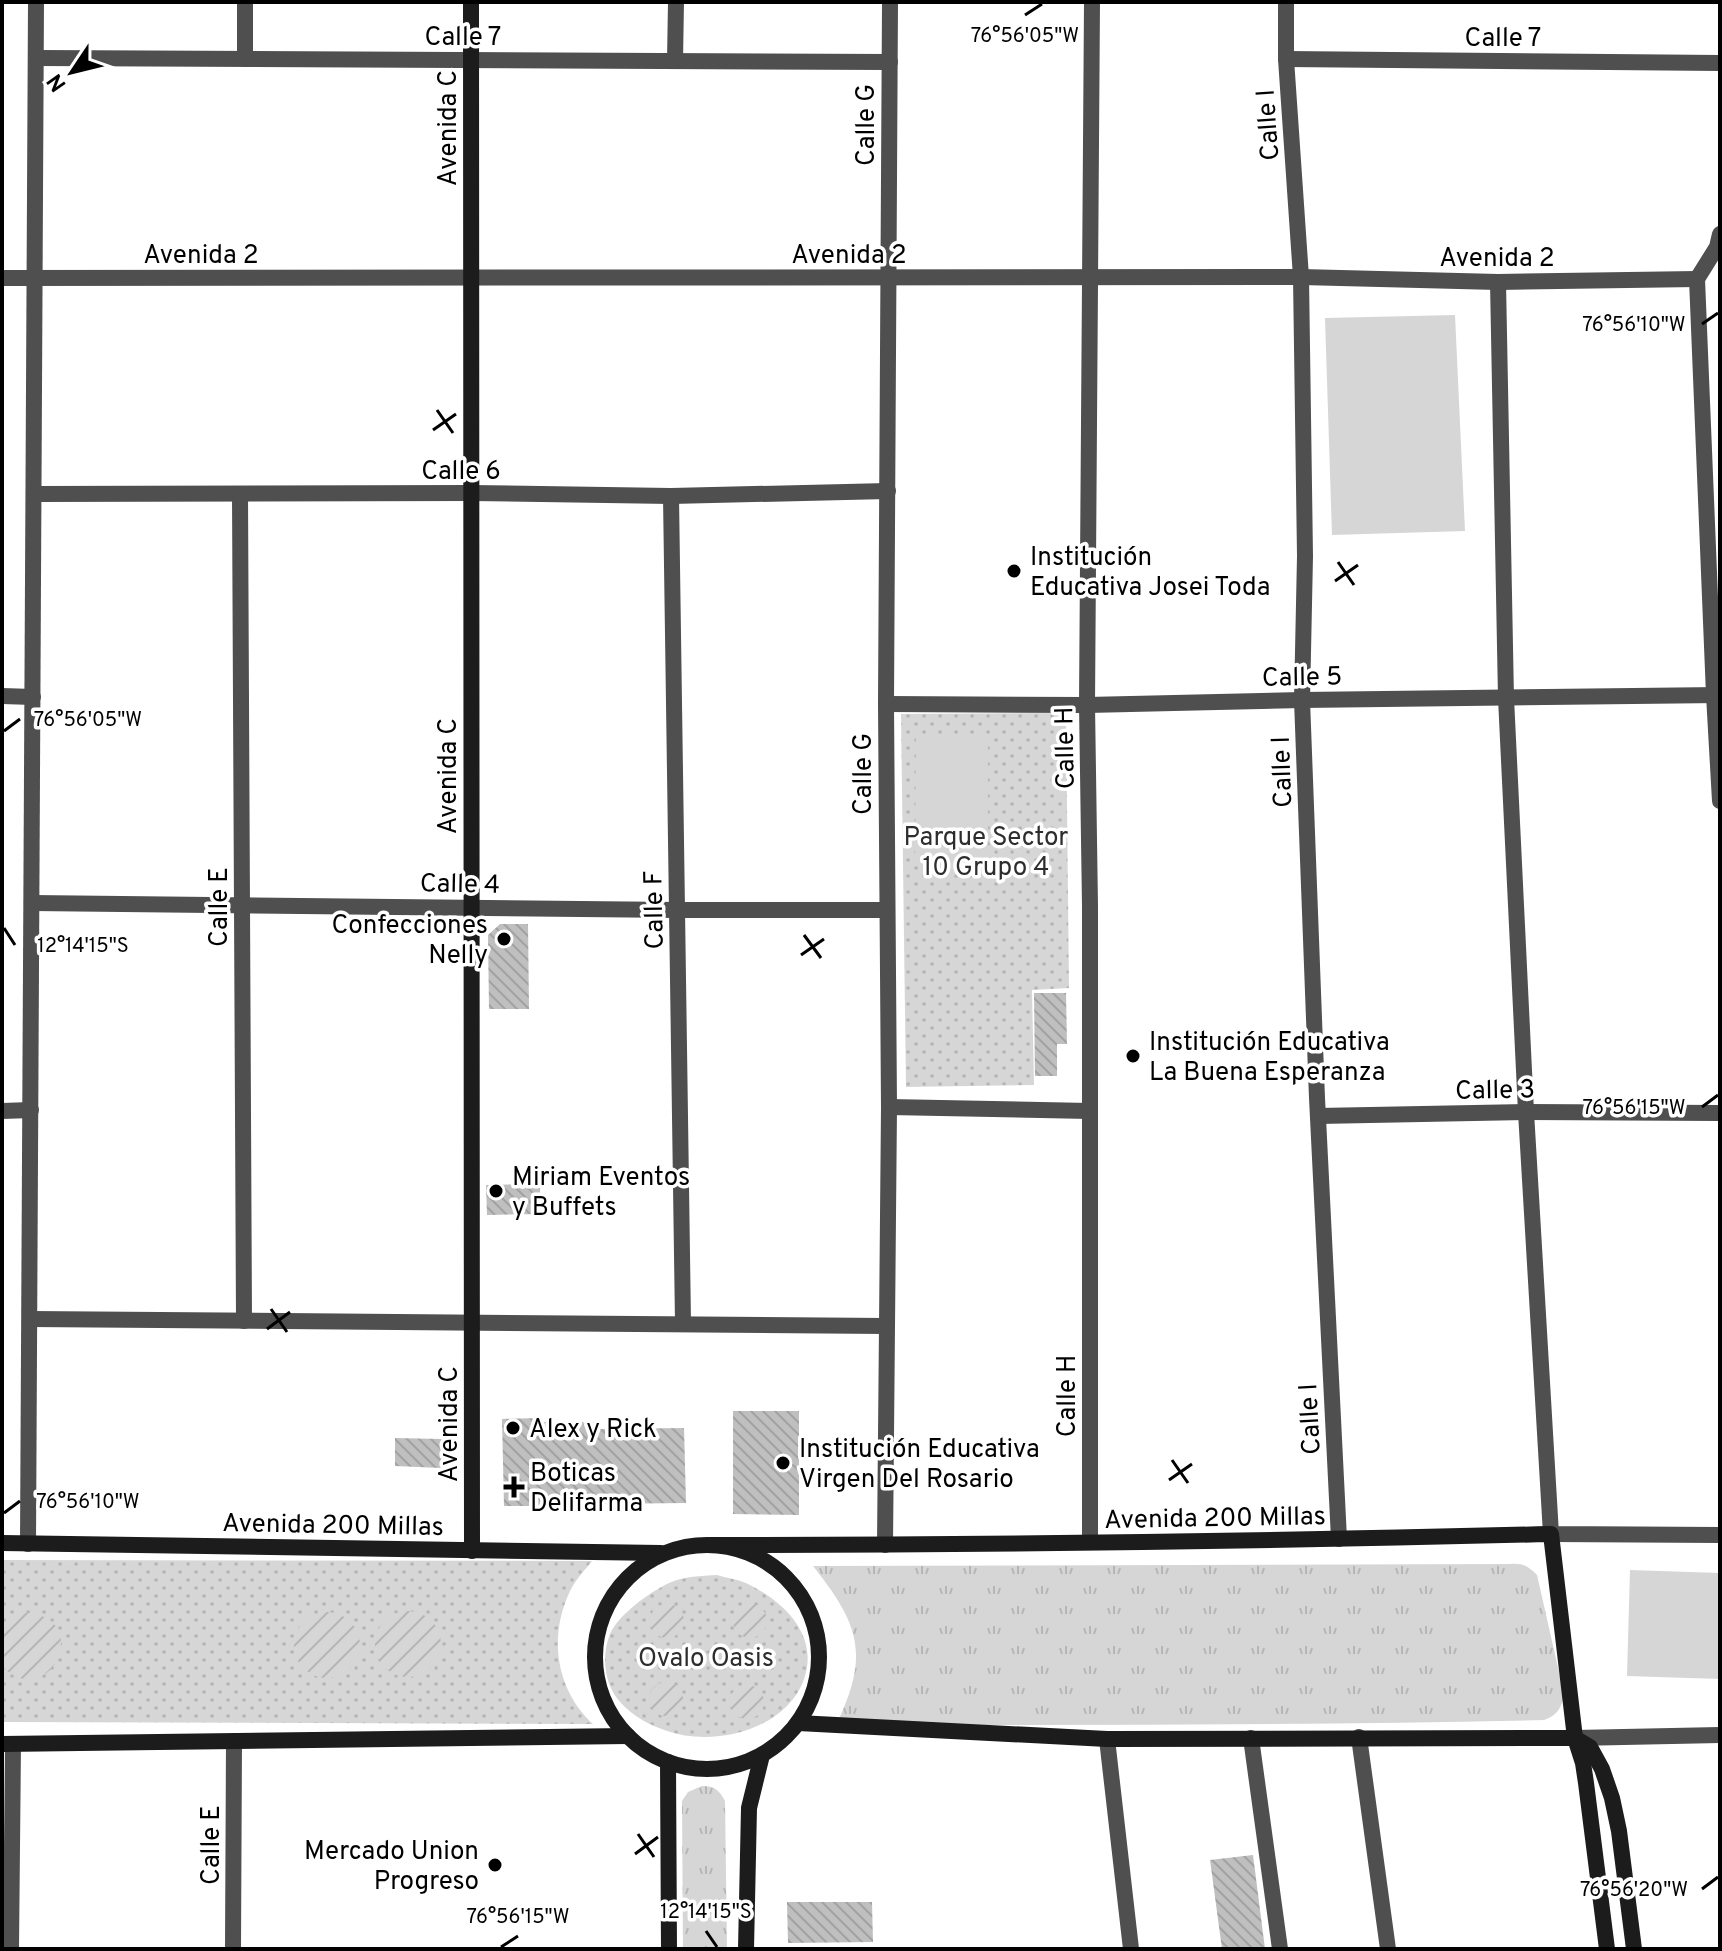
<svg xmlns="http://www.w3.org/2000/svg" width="1722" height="1951" font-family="Overpass,sans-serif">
	<defs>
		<pattern id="grass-tufts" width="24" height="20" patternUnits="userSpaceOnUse" patternTransform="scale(2)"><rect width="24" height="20" fill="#d6d6d6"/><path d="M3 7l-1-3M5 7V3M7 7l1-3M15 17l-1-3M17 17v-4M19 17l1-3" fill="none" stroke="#b6b6b6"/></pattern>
		<pattern id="park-dots" width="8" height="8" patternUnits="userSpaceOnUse" patternTransform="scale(2)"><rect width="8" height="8" fill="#d6d6d6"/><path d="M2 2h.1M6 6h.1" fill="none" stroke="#b6b6b6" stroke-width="1.8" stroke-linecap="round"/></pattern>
		<pattern id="garden-furrows" width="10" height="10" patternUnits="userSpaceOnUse" patternTransform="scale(2)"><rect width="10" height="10" fill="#d6d6d6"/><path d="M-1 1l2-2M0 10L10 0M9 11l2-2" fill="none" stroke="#b6b6b6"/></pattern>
		<pattern id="building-back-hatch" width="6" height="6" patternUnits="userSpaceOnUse" patternTransform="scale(2)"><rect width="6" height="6" fill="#bfbfbf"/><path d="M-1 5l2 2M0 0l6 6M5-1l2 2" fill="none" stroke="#a2a2a2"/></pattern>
	</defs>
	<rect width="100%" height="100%" fill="#fff"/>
	<!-- grass -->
	<g fill="url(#grass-tufts)">
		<path d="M1510,1564C1523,1563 1528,1566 1537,1575L1564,1694C1562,1707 1557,1716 1544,1720C1321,1725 1097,1725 873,1725L837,1723C870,1654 859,1624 813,1566Z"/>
		<path d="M702,1786C715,1786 719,1790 725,1801L727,1949H683L682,1801L688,1792Z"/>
	</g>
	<!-- park -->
	<g fill="url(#park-dots)">
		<polygon points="1066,713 1069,988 1032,990 1034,1085 906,1087 901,714"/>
		<path d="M2,1560L592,1561C585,1570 575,1580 570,1591C548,1637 556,1690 593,1724L2,1722Z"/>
		<path d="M717,1575C726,1578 737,1579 746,1583C784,1601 821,1636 803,1682C783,1731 712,1747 667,1731C649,1725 633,1716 621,1703C604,1685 601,1656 610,1634C618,1615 650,1592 669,1583C684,1576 701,1576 717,1575Z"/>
	</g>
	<!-- garden -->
	<g fill="url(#garden-furrows)">
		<circle cx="667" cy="1621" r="17"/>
		<circle cx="750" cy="1621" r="17"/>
		<circle cx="408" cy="1644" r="33"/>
		<circle cx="327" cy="1645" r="33"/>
		<path d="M24,1613C95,1614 50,1715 2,1666V1626L13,1616Z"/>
		<circle cx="666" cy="1699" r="17"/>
		<circle cx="747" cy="1702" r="17"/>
	</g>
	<!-- pitch -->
	<g fill="#d6d6d6">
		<polygon points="1455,315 1465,531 1332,535 1325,318"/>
		<polygon points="916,734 988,735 988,865 915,864"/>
		<polygon points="1630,1570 1720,1573 1720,1679 1627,1676"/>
	</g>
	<!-- building -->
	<g fill="url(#building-back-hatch)">
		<polygon points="500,924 528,924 529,1009 489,1009 488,935"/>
		<polygon points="1034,993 1066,993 1067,1044 1057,1044 1057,1076 1035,1076"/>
		<polygon points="540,1184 540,1214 487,1215 486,1185"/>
		<polygon points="733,1411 799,1411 799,1515 733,1514"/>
		<polygon points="540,1418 540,1422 600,1422 600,1429 684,1428 686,1503 600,1504 600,1506 504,1506 502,1419"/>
		<polygon points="395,1438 442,1439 441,1468 395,1466"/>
		<polygon points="1253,1855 1265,1949 1222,1949 1210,1860"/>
		<polygon points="787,1902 872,1902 873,1942 788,1943"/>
	</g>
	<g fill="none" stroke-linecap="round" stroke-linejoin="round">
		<!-- street -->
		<g stroke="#4f4f4f" stroke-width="16">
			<polyline points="1286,2 1286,59 1301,277 1305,556 1302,700 1317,1098 1339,1539"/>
			<polyline points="36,58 890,62"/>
			<polyline points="245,59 245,2"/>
			<polyline points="1286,59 1720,63"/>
			<polyline points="675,61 676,2"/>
			<polyline points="1720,234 1717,247 1697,279 1714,695 1720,801"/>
			<polyline points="2,278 1301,277 1498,282 1697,279"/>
			<polyline points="1498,282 1506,698 1526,1112 1551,1534 1720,1535"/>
			<polyline points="34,494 471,493 671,496 888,491"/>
			<polyline points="240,494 244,1321"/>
			<polyline points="671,496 683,1323"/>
			<polyline points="2,696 33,697"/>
			<polyline points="886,704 1087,705 1302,700 1720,695"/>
			<polyline points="32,903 677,910 887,910"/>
			<polyline points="889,1107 1090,1111"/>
			<polyline points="2,1111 31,1110"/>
			<polyline points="1318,1116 1526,1112 1720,1113"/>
			<polyline points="30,1319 886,1326"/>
			<polyline points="1090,1542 1090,906 1087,705 1092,2"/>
			<polyline points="28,1544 36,2"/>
			<polyline points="885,1545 889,1107 886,704 890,2"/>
			<polyline points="1359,1737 1388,1949"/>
			<polyline points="1251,1738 1280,1949"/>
			<polyline points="1575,1738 1720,1735"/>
			<polyline points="1107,1739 1131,1949"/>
			<polyline points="11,1949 13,1744"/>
			<polyline points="233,1949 234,1741"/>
		</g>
		<!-- secondary -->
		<g stroke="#1c1c1c" stroke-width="16">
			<polyline points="471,2 472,1551"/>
			<polyline points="2,1543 661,1553"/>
			<path d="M711,1545C991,1545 1271,1541 1551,1534L1575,1738L1583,1763L1586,1783L1607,1949"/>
			<circle cx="707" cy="1657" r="112"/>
			<polyline points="798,1723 1107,1739 1575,1738"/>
			<polyline points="1575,1738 1590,1747 1602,1769 1612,1798 1619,1831 1634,1949"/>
			<polyline points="2,1744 628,1736"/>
			<polyline points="668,1762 669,1949"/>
			<polyline points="746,1949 749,1808 762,1755"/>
		</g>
	</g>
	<!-- ticks -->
	<path fill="none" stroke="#000" stroke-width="3" d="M1025,15L1042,4M1702,324L1718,313M437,410L453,433M433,430L456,414M1338,562L1354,585M1335,581L1358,565M4,731L20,719M4,928L15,945M804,935L821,958M801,955L824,939M1702,1107L1718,1095M271,1309L287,1332M267,1329L290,1312M1172,1460L1188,1483M1169,1480L1192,1464M4,1513L20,1501M638,1834L654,1857M635,1854L658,1837M1702,1889L1718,1877M706,1931L717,1947M501,1947L518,1936"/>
	<!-- markers -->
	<g fill="#000" stroke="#fff" stroke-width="3">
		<circle cx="1014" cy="571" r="8"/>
		<circle cx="504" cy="939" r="8"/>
		<circle cx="1133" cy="1056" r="8"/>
		<circle cx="496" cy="1191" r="8"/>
		<circle cx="513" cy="1428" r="8"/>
		<circle cx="783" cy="1463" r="8"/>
		<path d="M510 1475h8v8h8v8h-8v8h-8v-8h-8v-8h8z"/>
		<circle cx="495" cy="1865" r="8"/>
	</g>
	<g text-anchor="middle" stroke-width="7" stroke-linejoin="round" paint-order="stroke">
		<!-- street labels -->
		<g font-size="26" fill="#000" stroke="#fff">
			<text x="463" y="45">Calle 7</text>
			<text x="1503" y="46">Calle 7</text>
			<text transform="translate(865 125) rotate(-90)" y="9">Calle G</text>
			<text transform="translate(1267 125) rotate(-94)" y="9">Calle I</text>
			<text transform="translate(447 128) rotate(-90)" y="9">Avenida C</text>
			<text x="201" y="263">Avenida 2</text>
			<text x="849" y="263">Avenida 2</text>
			<text x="1497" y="266">Avenida 2</text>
			<text x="461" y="479">Calle 6</text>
			<text transform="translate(1302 676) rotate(-1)" y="9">Calle 5</text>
			<text transform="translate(1064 748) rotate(-91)" y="9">Calle H</text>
			<text transform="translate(1281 772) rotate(-92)" y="9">Calle I</text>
			<text transform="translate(862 774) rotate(-90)" y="9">Calle G</text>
			<text transform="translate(447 776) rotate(-90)" y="9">Avenida C</text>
			<text transform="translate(460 883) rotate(1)" y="9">Calle 4</text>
			<text transform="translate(218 907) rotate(-90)" y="9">Calle E</text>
			<text transform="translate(653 910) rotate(-91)" y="9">Calle F</text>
			<text transform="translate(1495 1089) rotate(-1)" y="9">Calle 3</text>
			<text transform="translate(1066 1396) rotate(-90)" y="9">Calle H</text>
			<text transform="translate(1309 1419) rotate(-93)" y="9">Calle I</text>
			<text transform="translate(448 1424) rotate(-90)" y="9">Avenida C</text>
			<text transform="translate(1215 1517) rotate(-1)" y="9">Avenida 200 Millas</text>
			<text transform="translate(333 1524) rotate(1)" y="9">Avenida 200 Millas</text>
			<text transform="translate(210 1845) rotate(-90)" y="9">Calle E</text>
		</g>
		<!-- poi labels -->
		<g font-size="26" fill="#000" stroke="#fff" text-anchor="start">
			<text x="1030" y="565">Institución<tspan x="1030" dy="30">Educativa Josei Toda</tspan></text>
			<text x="488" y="933" text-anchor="end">Confecciones<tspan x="488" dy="30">Nelly</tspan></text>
			<text x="1149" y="1050">Institución Educativa<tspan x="1149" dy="30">La Buena Esperanza</tspan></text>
			<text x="512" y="1185">Miriam Eventos<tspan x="512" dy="30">y Buffets</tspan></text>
			<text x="529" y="1437">Alex y Rick</text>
			<text x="799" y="1457">Institución Educativa<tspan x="799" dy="30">Virgen Del Rosario</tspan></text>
			<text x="530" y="1481">Boticas<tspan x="530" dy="30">Delifarma</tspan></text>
			<text x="479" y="1859" text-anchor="end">Mercado Union<tspan x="479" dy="30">Progreso</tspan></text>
		</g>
		<!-- park labels -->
		<g font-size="26" fill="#2d2d2d" stroke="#fff">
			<text x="986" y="845">Parque Sector<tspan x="986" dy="30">10 Grupo 4</tspan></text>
			<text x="706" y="1666">Ovalo Oasis</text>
		</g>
	</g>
	<g font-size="20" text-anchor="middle" fill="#000" stroke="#fff" stroke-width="7" stroke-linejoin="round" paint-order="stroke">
		<text x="1025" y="42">76°56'05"W</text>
		<text x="1634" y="331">76°56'10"W</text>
		<text x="88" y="726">76°56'05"W</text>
		<text x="83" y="952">12°14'15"S</text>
		<text x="1634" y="1114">76°56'15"W</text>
		<text x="88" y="1508">76°56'10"W</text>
		<text x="1634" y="1896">76°56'20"W</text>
		<text x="706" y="1918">12°14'15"S</text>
		<text x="518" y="1923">76°56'15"W</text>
	</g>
	<!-- border -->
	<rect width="1722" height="1951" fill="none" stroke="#000000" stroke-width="8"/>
	<!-- north arrow -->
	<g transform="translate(72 72) rotate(235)" stroke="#ffffff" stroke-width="6" paint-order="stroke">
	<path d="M0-6L14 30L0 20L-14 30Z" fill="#000000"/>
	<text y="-12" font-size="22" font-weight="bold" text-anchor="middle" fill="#000000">N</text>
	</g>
</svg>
